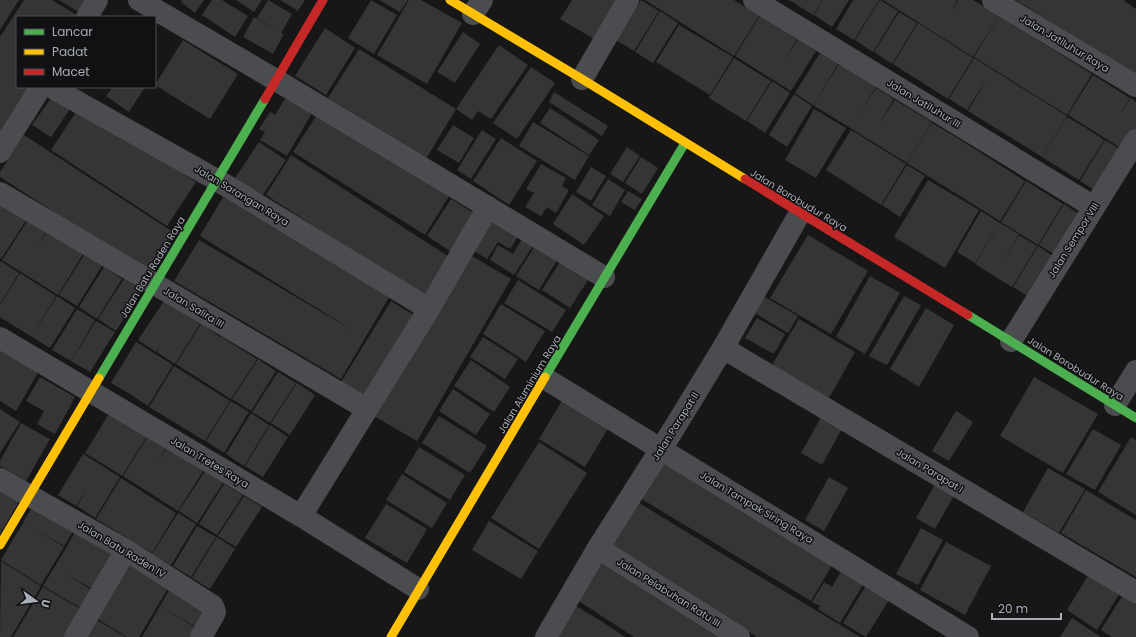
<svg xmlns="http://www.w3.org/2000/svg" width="1136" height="637" font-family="Poppins,sans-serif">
	<rect width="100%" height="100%" fill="#171717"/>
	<!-- building -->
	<g fill="#353536">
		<polygon points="0,0 19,0 0,30"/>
		<polygon points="24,0 52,0 80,17 17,17 17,87 37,87 0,145 0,37"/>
		<polygon points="59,0 90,0 82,14"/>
		<polygon points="182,0 204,0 195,13 181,2"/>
		<polygon points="212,0 222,0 248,16 235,37 202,15"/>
		<polygon points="236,0 262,0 254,12"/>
		<polygon points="268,0 292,14 281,33 284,34 273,54 243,37 254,17 278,31 257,18"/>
		<polygon points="280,0 305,0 298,11"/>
		<polygon points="371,0 397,15 374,54 348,38"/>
		<polygon points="379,0 408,0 400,12"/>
		<polygon points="409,0 421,0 462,23 427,84 377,55"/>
		<polygon points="572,0 623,0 599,42 560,19"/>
		<polygon points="641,0 659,11 634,51 616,40"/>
		<polygon points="645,0 734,0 759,16 734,56"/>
		<polygon points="789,0 823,0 813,15"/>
		<polygon points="823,0 849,0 832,27 814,15"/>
		<polygon points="853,0 879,0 854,40 836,29"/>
		<polygon points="880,0 898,11 873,52 855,40"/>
		<polygon points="883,0 957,0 951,12 958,0 973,0 999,16 973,57"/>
		<polygon points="1016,0 1123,0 1136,9 1136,75"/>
		<polygon points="660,11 678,23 653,63 635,52"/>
		<polygon points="899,12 917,23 892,64 874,52"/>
		<polygon points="760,16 797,39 782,64 798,39 816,51 791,91 735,56"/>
		<polygon points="999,16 1092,74 1067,115 974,57"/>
		<polygon points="918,23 973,58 948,99 893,64"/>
		<polygon points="679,25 733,57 710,95 656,62"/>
		<polygon points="325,28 355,48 326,95 295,76"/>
		<polygon points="463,32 480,44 455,83 437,72"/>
		<polygon points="183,40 238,74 210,119 155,85"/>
		<polygon points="499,45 528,65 491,119 478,111 472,120 456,109"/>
		<polygon points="359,49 456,109 426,159 328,98"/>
		<polygon points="820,53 838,64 813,105 795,93"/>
		<polygon points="734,58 771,81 746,121 709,98"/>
		<polygon points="974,58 1067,116 1042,157 968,111 987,79 967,110 949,99"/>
		<polygon points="839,64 876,87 856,119 876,88 894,99 879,124 895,100 932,122 907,163 813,105"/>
		<polygon points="531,67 555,83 517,139 493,123"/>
		<polygon points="1093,75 1130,98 1119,116 1131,98 1136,102 1136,131 1124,150 1068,115"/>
		<polygon points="772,81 790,93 765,133 747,121"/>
		<polygon points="113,87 145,87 129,112 106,96"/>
		<polygon points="554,92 608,126 602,136 549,102"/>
		<polygon points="794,94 812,106 787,147 769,135"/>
		<polygon points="52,97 70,109 51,137 32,125"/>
		<polygon points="286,97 312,113 287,156 260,140 265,132 259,129 270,112 275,115"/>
		<polygon points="80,106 196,182 167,226 51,150"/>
		<polygon points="550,108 599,140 589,155 540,123"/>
		<polygon points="814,109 846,128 816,178 785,160"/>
		<polygon points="320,110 451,193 425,235 293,152"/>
		<polygon points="1067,117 1086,128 1074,146 1086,128 1104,140 1079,180 1042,157"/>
		<polygon points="533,122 589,156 575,180 519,146"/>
		<polygon points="932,123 951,134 939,152 951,134 1025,181 1000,221 907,163"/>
		<polygon points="453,125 474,138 459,163 437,150"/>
		<polygon points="482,130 496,139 471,179 457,170"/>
		<polygon points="851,130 906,164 881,205 826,170"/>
		<polygon points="24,135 176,234 150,274 0,177 0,172"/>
		<polygon points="501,138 537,161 509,205 473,181"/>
		<polygon points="1105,140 1123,151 1098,192 1080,181"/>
		<polygon points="259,142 286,160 260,199 233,181"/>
		<polygon points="627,147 640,156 623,182 610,174"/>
		<polygon points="291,155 451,258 426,298 266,195"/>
		<polygon points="641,157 658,168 642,194 625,183"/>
		<polygon points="541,164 566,178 562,186 569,190 556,213 547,207 541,216 525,207 534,193 526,189"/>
		<polygon points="907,165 925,176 900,217 882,205"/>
		<polygon points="591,167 606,176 591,201 576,192"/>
		<polygon points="608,179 625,190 610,216 592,205"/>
		<polygon points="928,180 979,210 945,268 894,237"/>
		<polygon points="1026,181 1063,204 1038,245 1001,222"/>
		<polygon points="628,191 642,199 635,210 621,202"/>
		<polygon points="226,192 391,294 341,379 174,281 199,240 357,333 200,236"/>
		<polygon points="572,194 604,216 584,245 553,224"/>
		<polygon points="451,199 477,215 453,253 427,236"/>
		<polygon points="0,202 27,219 1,259 0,258"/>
		<polygon points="1064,204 1082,216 1057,256 1039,245"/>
		<polygon points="981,211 1000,223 975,263 957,252"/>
		<polygon points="490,219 518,237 510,249 498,242 487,259 471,249"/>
		<polygon points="28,220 46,231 37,246 47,231 83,254 58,295 2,260"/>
		<polygon points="1000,223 1019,234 1000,266 1019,235 1037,246 1012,287 975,264"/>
		<polygon points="808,235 868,271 831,334 770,298"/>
		<polygon points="522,239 533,246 514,275 490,260 498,245 513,254"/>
		<polygon points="537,243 559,257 539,290 516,276"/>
		<polygon points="1038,246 1056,258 1031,298 1013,287"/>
		<polygon points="467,253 511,279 417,441 372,415"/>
		<polygon points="84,255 102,266 77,306 59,295"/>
		<polygon points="562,259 590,277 570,308 542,290"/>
		<polygon points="1,261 19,273 0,304 0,263"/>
		<polygon points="104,267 122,279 97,319 79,307"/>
		<polygon points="20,273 56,296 32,337 0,317 0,305"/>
		<polygon points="870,276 900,293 865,354 836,337"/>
		<polygon points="124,279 142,290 116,331 98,319"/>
		<polygon points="518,280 566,310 552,332 504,303"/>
		<polygon points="57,296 75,308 50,348 32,337"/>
		<polygon points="763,296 798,316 788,333 753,312"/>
		<polygon points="904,296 921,305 887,365 869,356"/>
		<polygon points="164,301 200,324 175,364 157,352 159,348 156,352 138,340"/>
		<polygon points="391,301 417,317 367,398 341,382"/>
		<polygon points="501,304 545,331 526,362 483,334"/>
		<polygon points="926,308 954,325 919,387 890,369"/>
		<polygon points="77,309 95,320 71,361 52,350"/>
		<polygon points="757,318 785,334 774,354 745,338"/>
		<polygon points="799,319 855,352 829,398 772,365"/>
		<polygon points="96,321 115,332 90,372 71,361"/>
		<polygon points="201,324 219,336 217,340 220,336 257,359 231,399 176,364"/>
		<polygon points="483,337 518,359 505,379 470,357"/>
		<polygon points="0,339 43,364 16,411 0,401"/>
		<polygon points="136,342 173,365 148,406 130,394 141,376 130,394 111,383"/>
		<polygon points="258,359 276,371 251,411 232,399"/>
		<polygon points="471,360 510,387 494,412 454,386"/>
		<polygon points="174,366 230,401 205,441 149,407"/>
		<polygon points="278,372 296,383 270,423 252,412"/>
		<polygon points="40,377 75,397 55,434 37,424 44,411 26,401"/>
		<polygon points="1034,377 1098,414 1063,473 1000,436"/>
		<polygon points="297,383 315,395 290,435 271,423"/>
		<polygon points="453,389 490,414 476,435 439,411"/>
		<polygon points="563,399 609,427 585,467 539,439"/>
		<polygon points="231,401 249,412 224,453 206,441"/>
		<polygon points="0,409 20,422 0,453"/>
		<polygon points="956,411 973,422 949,461 932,451"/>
		<polygon points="110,412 147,436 122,476 103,464 114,446 103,464 85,453"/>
		<polygon points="824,412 845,423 822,465 801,453"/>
		<polygon points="251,413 269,425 244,466 226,454"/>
		<polygon points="439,416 487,446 470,473 422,443"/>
		<polygon points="21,423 50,439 26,481 0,466 0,461"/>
		<polygon points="270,425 288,437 263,477 245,466"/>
		<polygon points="1093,429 1121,445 1095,490 1066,474"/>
		<polygon points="148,436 166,448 158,462 167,448 203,471 178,511 123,476"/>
		<polygon points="1131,437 1136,440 1136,515 1098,492"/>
		<polygon points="539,442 587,473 539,549 491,518"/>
		<polygon points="419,447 465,475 450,500 404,472"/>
		<polygon points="83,454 120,477 95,518 77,506 88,488 76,506 58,495"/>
		<polygon points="665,457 835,560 811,601 640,498"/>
		<polygon points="1048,468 1085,489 1059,533 1023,512"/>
		<polygon points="205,471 223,483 197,523 179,511"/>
		<polygon points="402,474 447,503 432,528 386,500"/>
		<polygon points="829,477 848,488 824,531 805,520"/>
		<polygon points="121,478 176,513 152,553 96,519"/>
		<polygon points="937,481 956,492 935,529 916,518"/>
		<polygon points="224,484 243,495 217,535 199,524"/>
		<polygon points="0,488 20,500 0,534"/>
		<polygon points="1086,490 1136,520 1136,577 1061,533"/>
		<polygon points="244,496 262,507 236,547 218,536"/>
		<polygon points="636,501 721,553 860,637 757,637 608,546"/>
		<polygon points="35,503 75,528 64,546 23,522"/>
		<polygon points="386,504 427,529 407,563 365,538"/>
		<polygon points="178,513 196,524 171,565 152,554"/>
		<polygon points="489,521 538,551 521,579 472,550"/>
		<polygon points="24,522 64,547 41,585 1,560 12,541 27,550 12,541"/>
		<polygon points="197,526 216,537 191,577 173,566"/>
		<polygon points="921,528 943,540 918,585 896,574"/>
		<polygon points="77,529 118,553 96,591 64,573 95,592 84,610 43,586 66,548 85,559 66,548"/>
		<polygon points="217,537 235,549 210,589 192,578"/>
		<polygon points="946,542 991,566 965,615 920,590"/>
		<polygon points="604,557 730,637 634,637 577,600"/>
		<polygon points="1,561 41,586 11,637 0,637"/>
		<polygon points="129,561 170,585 139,637 127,637 96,618 118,580 137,591 118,580"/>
		<polygon points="842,570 864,583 840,623 818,609 820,606 812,602 824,582 832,587"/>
		<polygon points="1089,574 1120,593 1097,630 1067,610"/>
		<polygon points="867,584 890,598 866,637 843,623"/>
		<polygon points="43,587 84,611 69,637 13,637"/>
		<polygon points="171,587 212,611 201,630 160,606"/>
		<polygon points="1124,593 1136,601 1136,637 1112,637 1101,630"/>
		<polygon points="574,605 601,621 625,637 554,637"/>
		<polygon points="160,606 201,631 197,637 142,637"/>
		<polygon points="1072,618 1101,637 1060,637"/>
		<polygon points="95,619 126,637 85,637"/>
	</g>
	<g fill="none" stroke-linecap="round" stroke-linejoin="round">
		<!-- street -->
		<g stroke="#4b4c50" stroke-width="22">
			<polyline points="139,0 276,80 604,277"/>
			<polyline points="754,0 1094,207"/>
			<polyline points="993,0 1136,86"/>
			<polyline points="473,14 482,0"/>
			<polyline points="87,17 97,0"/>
			<polyline points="582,79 628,0"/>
			<polyline points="51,87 217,180 429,309"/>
			<polyline points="0,152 41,87"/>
			<polyline points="0,193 367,409"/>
			<polyline points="0,338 301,516 418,589"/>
			<polyline points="1011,341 1136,140"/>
			<polyline points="723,348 1136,592"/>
			<polyline points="546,379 968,637"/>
			<polyline points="1115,405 1136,371"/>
			<polyline points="0,479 126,550 213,606 215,612 213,616 201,637"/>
			<polyline points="301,516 429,309 488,207"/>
			<polyline points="598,548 739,637"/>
			<polyline points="75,637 126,550"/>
			<polyline points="546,637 598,548 673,430 723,348 800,213"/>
		</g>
		<!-- fast -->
		<g stroke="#4caf50" stroke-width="9">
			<polyline points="968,315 1136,418"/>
			<polyline points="545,377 685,143"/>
			<polyline points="99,378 265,99"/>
		</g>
		<!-- slow -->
		<g stroke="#ffc107" stroke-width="9">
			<polyline points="450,0 582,79 745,179"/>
			<polyline points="0,545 99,378"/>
			<polyline points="391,637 545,377"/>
		</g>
		<!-- jam -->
		<g stroke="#c62828" stroke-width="9">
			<polyline points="265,99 323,0"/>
			<polyline points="745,179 968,315"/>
		</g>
	</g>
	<g text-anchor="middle" stroke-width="3" stroke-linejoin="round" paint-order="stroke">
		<!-- street labels -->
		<g font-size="10" fill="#a8adb8" stroke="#111113">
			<text transform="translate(1065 43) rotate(31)" y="4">Jalan Jatiluhur Raya</text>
			<text transform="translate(924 103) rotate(31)" y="4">Jalan Jatiluhur III</text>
			<text transform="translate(242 195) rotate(31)" y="4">Jalan Sarangan Raya</text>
			<text transform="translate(799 200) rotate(31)" y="4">Jalan Borobudur Raya</text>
			<text transform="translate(1073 240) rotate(-58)" y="4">Jalan Sempor VIII</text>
			<text transform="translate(152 267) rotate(-59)" y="4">Jalan Batu Raden Raya</text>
			<text transform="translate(194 307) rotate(31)" y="4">Jalan Salira III</text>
			<text transform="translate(1076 368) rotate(32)" y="4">Jalan Borobudur Raya</text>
			<text transform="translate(529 384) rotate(-59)" y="4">Jalan Aluminium Raya</text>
			<text transform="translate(675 426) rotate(-58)" y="4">Jalan Parapat II</text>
			<text transform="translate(210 462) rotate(31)" y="4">Jalan Tretes Raya</text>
			<text transform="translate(930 470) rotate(31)" y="4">Jalan Parapat I</text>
			<text transform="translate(757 507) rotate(31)" y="4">Jalan Tampak Siring Raya</text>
			<text transform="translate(122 549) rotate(31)" y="4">Jalan Batu Raden IV</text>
			<text transform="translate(669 592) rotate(32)" y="4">Jalan Pelabuhan Ratu III</text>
		</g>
	</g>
	<!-- legend -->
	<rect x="16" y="16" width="140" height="72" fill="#111113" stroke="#4d4f55"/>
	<rect x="24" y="29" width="20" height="6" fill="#4caf50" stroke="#4d4f55"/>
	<text x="52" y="36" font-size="12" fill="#a8adb8">Lancar</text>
	<rect x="24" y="49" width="20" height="6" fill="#ffc107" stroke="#4d4f55"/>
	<text x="52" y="56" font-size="12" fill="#a8adb8">Padat</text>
	<rect x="24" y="69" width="20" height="6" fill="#c62828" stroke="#4d4f55"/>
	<text x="52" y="76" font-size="12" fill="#a8adb8">Macet</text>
	<!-- north arrow -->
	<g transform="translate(36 601) rotate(104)" stroke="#111113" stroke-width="3" paint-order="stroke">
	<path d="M0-3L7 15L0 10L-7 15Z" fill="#a8adb8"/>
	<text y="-6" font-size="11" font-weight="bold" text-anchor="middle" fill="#a8adb8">U</text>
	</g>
	<!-- scale -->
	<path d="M992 613v6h69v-6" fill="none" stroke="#a8adb8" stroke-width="2"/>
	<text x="998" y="613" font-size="12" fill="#a8adb8" stroke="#111113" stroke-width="3" paint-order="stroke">20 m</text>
</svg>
